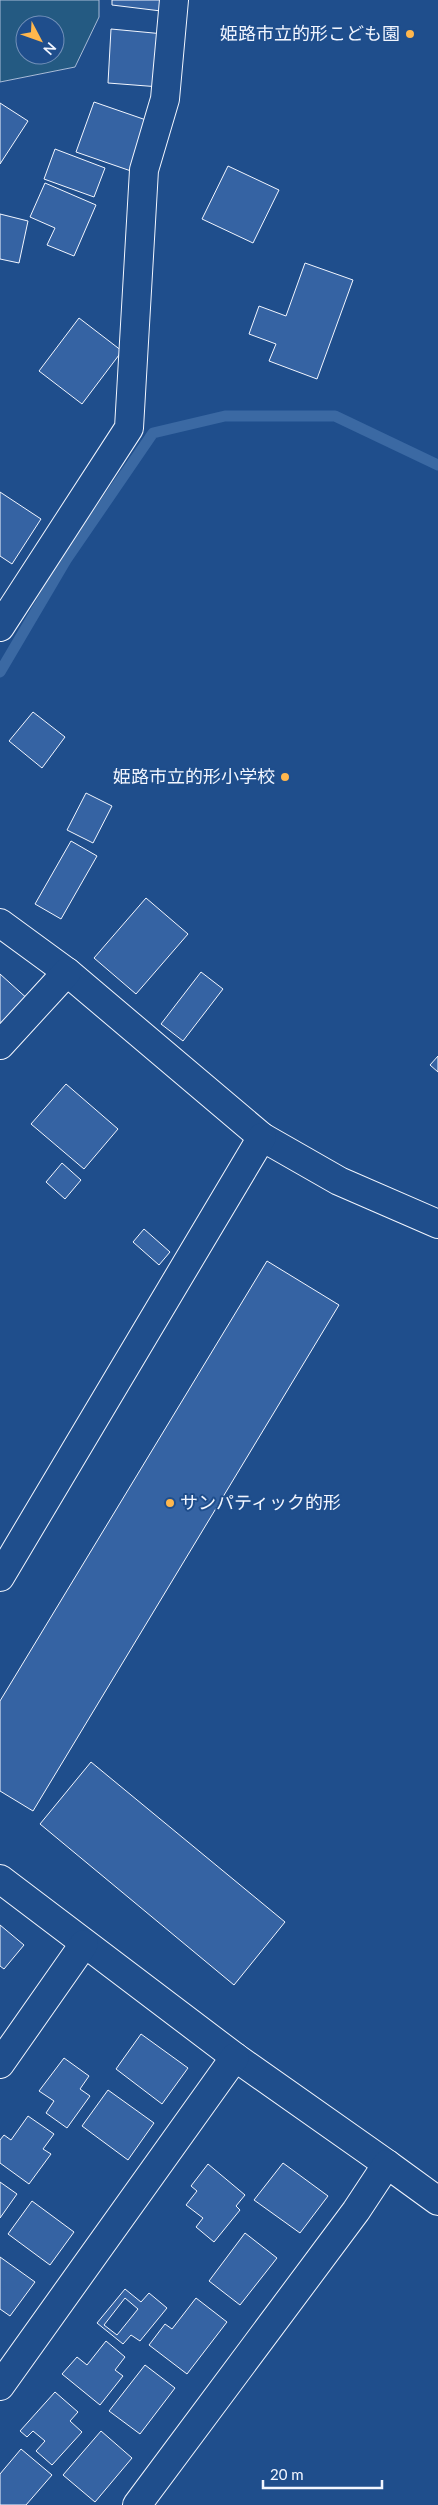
<svg xmlns="http://www.w3.org/2000/svg" width="438" height="2505" font-family="Lato,'Noto Sans JP',sans-serif">
	<rect width="100%" height="100%" fill="#1f4e8c"/>
	<!-- green -->
	<path fill="#245a82" stroke="#a8bbd7" fill-rule="evenodd" d="M0,0H99V17L75,67L0,82ZM25,25H55V55H25Z"/>
	<g fill="none" stroke-linecap="round" stroke-linejoin="round">
		<!-- stream -->
		<polyline stroke="#3b69a3" stroke-width="11" points="0,672 66,560 153,433 225,416 335,416 438,465"/>
	</g>
	<!-- building -->
	<g fill="#3563a3" stroke="#f2f6ff" fill-rule="evenodd">
		<polygon points="112,0 163,0 161,11 112,5"/>
		<polygon points="111,29 164,34 160,87 108,83"/>
		<polygon points="94,102 149,121 131,171 76,152"/>
		<polygon points="0,103 28,121 0,164"/>
		<polygon points="55,149 105,168 94,197 44,179"/>
		<polygon points="228,166 279,190 253,243 202,219"/>
		<polygon points="45,183 96,205 74,256 47,245 55,228 30,217"/>
		<polygon points="0,214 28,221 19,263 0,259"/>
		<polygon points="305,263 353,280 317,379 269,361 276,344 249,334 259,306 286,316"/>
		<polygon points="79,318 122,351 82,404 39,371"/>
		<polygon points="0,492 41,519 12,564 0,556"/>
		<polygon points="33,712 65,737 42,768 9,741"/>
		<polygon points="86,793 112,806 93,843 67,830"/>
		<polygon points="71,841 97,856 61,919 35,904"/>
		<polygon points="146,898 188,934 136,994 94,958"/>
		<polygon points="201,972 223,989 183,1041 161,1024"/>
		<polygon points="0,974 30,1001 0,1033"/>
		<polygon points="438,1056 438,1072 430,1065"/>
		<polygon points="66,1084 118,1129 84,1169 31,1124"/>
		<polygon points="62,1163 81,1180 65,1199 46,1182"/>
		<polygon points="144,1229 170,1252 159,1265 133,1242"/>
		<polygon points="267,1261 339,1305 33,1811 0,1791 0,1701"/>
		<polygon points="91,1762 285,1922 234,1985 40,1824"/>
		<polygon points="0,1925 24,1945 4,1969 0,1966"/>
		<polygon points="141,2034 188,2068 162,2104 116,2069"/>
		<polygon points="64,2058 89,2076 80,2089 90,2096 67,2128 46,2113 54,2101 39,2091"/>
		<polygon points="108,2090 154,2123 128,2160 82,2126"/>
		<polygon points="28,2116 54,2134 43,2149 51,2154 29,2184 0,2163 0,2140 4,2135 11,2140"/>
		<polygon points="283,2163 328,2196 300,2233 254,2200"/>
		<polygon points="208,2164 245,2195 236,2206 240,2210 214,2242 196,2227 203,2218 186,2205 197,2191 191,2186"/>
		<polygon points="0,2182 17,2194 0,2218"/>
		<polygon points="32,2201 74,2232 50,2265 8,2234"/>
		<polygon points="245,2233 277,2258 240,2305 209,2281"/>
		<polygon points="0,2257 35,2282 10,2316 0,2309"/>
		<path d="M125,2289L141,2302L149,2293L167,2308L140,2341L131,2335L123,2344L97,2323ZM125,2298L138,2309L117,2335L104,2325Z"/>
		<polygon points="196,2298 227,2322 187,2374 149,2345 165,2324 172,2329"/>
		<polygon points="106,2341 125,2357 115,2370 123,2376 100,2405 62,2374 77,2357 87,2365"/>
		<polygon points="145,2365 175,2388 140,2434 109,2411"/>
		<polygon points="55,2392 78,2412 70,2421 82,2432 52,2465 36,2451 45,2441 33,2431 27,2437 20,2431"/>
		<polygon points="101,2431 132,2458 95,2502 63,2475"/>
		<polygon points="21,2449 52,2475 26,2505 0,2505 0,2474"/>
	</g>
	<g fill="none" stroke-linecap="round" stroke-linejoin="round">
		<defs>
			<g id="street">
				<polyline points="0,627 129,428 144,170 165,99 174,0"/>
				<polyline points="0,923 67,972 262,1137 339,1181 438,1224"/>
				<polyline points="0,1045 67,972"/>
				<polyline points="0,1577 262,1137"/>
				<polyline points="0,1879 235,2057 387,2164"/>
				<polyline points="0,2064 84,1944"/>
				<polyline points="0,2386 235,2057"/>
			</g>
			<polyline id="secondary" points="137,2505 356,2211 387,2164 438,2201"/>
		</defs>
		<!-- street casing -->
		<use href="#street" stroke="#f2f6ff" stroke-width="30"/>
		<!-- secondary casing -->
		<use href="#secondary" stroke="#f2f6ff" stroke-width="30"/>
		<!-- street -->
		<use href="#street" stroke="#1f4e8c" stroke-width="28"/>
		<!-- secondary -->
		<use href="#secondary" stroke="#1f4e8c" stroke-width="28"/>
	</g>
	<!-- markers -->
	<g fill="#ffb74d" stroke="#1f4e8c" stroke-width="2">
		<circle cx="410" cy="34" r="5"/>
		<circle cx="285" cy="777" r="5"/>
		<circle cx="170" cy="1503" r="5"/>
	</g>
	<g text-anchor="middle" stroke-width="4" stroke-linejoin="round" paint-order="stroke">
		<!-- poi labels -->
		<g font-size="18" fill="#f2f6ff" stroke="#1f4e8c" text-anchor="end">
			<text x="400" y="40">姫路市立的形こども園</text>
			<text x="275" y="783">姫路市立的形小学校</text>
			<text x="180" y="1509" text-anchor="start">サンパティック的形</text>
		</g>
	</g>
	<!-- north arrow -->
	<g transform="translate(40 40) rotate(131)"><circle r="24" fill="#1f4e8c" stroke="#7391ba"/>
	<path d="M0-4L9 19L0 12L-9 19Z" fill="#ffb74d"/>
	<text y="-8" font-size="14" font-weight="bold" text-anchor="middle" fill="#f2f6ff">N</text>
	</g>
	<!-- scale -->
	<path d="M263 2480v8h119v-8" fill="none" stroke="#f2f6ff" stroke-width="2.5"/>
	<text x="270" y="2480" font-size="15" fill="#f2f6ff" stroke="#1f4e8c" stroke-width="4" paint-order="stroke">20 m</text>
</svg>
